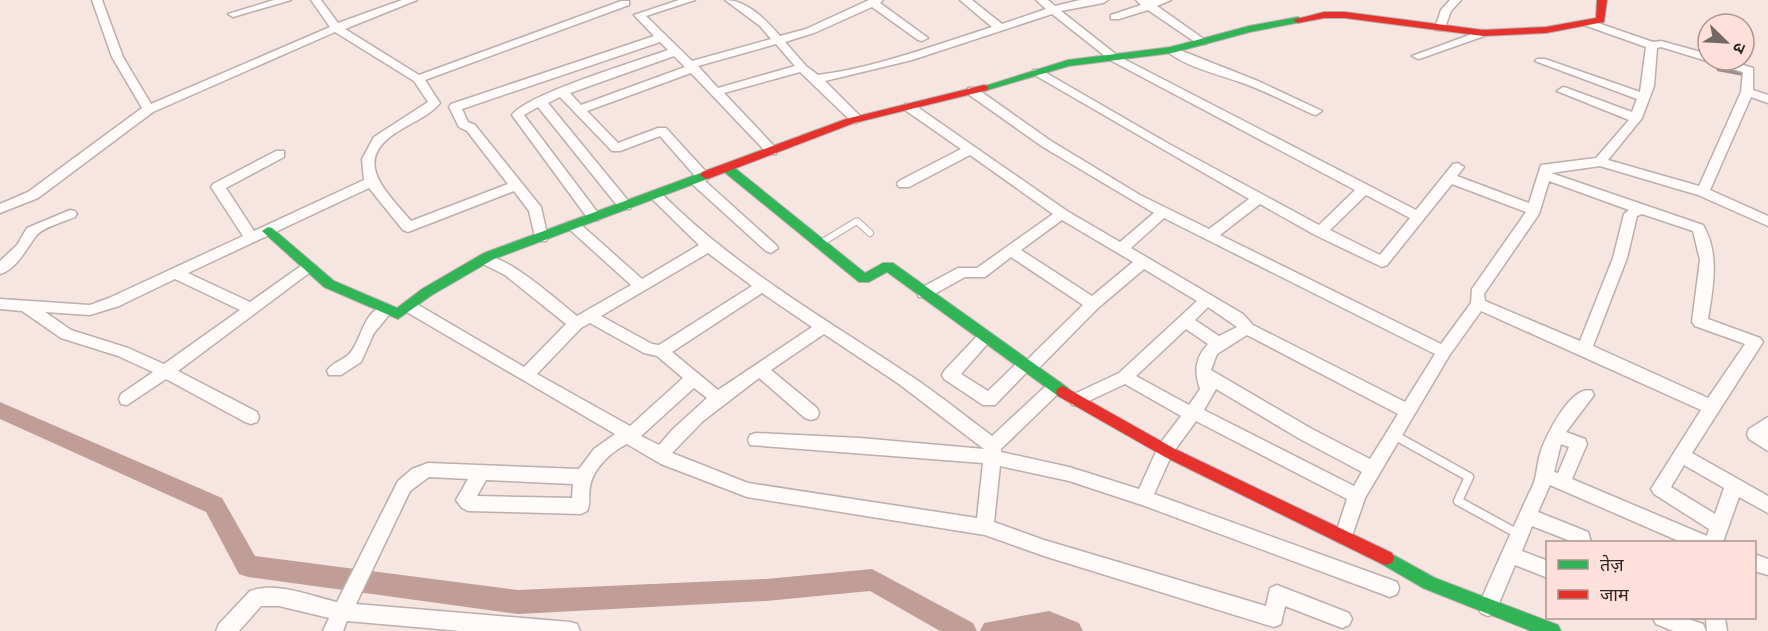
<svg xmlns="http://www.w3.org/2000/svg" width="1768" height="631" font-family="'Public Sans','Noto Sans Devanagari',sans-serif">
	<rect width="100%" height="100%" fill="#f6e5e1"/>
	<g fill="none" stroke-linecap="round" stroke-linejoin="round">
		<!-- canal -->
		<g fill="#c09e97" fill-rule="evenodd">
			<polygon points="0,402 222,498 255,556 518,590 766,579 872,569 973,623 977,631 940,631 870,591 766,601 518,614 248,577 239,574 206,512 0,419"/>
			<polygon points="1049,611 1079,623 1083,631 980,631 984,623"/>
		</g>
	</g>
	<!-- building -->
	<polygon fill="#9c8d8a" points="1716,66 1742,71 1743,76 1717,71"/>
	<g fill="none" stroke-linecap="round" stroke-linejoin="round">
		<defs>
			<polyline id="lane-far1" points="821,243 857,221 870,233"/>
			<polyline id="lane" points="1394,435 1469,477 1458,501 1520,535"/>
			<g id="street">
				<path d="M92,0H102L123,57L151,104L330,27L311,0H321L338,23L402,0H417L345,29L419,75L621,1H629V5L425,80L440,103C430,115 415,121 402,129C349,159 384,189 411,221L508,184L467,131L459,127L449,107L451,104L654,36L634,15L679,0H695L646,16L692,61L771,39L760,26L725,0C747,0 766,20 780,36L806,29L869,0H883L880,3L928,38L922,41L918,40L872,7L814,33L785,42L806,66L818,75C878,67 935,45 992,27L960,0H972L1002,24L1046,9L1036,0H1048L1055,6L1080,0H1108L1103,3L1061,11L1118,56L1416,210L1453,164L1458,163L1464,167L1457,176L1529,203L1541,165L1596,158L1629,120L1557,91L1563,87L1567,88L1632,112L1637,99L1535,61L1537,59H1545L1640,92L1646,47L1584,25V21H1592L1653,42L1661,41L1708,54V60H1727L1753,68V90L1768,95V103L1751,97L1710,190L1768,216V226L1698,195L1600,166L1551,173L1703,225C1720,253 1713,288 1708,319L1760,338L1763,342L1692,453L1768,496V513L1739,497L1723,542H1681L1550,485L1538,512L1588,532L1591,542H1573L1532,526L1522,551L1548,561V578L1515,565L1495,613L1488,616L1481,613L1478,607C1496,566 1514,525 1533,485C1537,475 1537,464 1540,454C1545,437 1571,384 1592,391L1594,395L1566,432L1585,439L1587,444L1572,479L1707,536L1709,529L1654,494L1651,489L1701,410L1481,311L1449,356L1365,498L1350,542L1344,544L1338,542L1335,536L1347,499L1196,421L1172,454L1154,494L1397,582L1399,588L1397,594L1390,597L1142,505L1069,481L1000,466L994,522L1044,540L1266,606L1270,588L1277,585L1349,613L1352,619L1349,625L1342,628L1285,606L1281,624L1274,627L1044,556L985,535L747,497L661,464L627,444C611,452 593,468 590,487C588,496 591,503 587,511L581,514L468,511L462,508L456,500L468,479L429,477L410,491L356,604L570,622L577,624L580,631H461L347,621L343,631H323L329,618L279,606H261L239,631H216L219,624L250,591C276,581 311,596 337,602L398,481L412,469L428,463L579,469L594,449L615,434L405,311L403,307L405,303H415L524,367L566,324L505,275L479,262L477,259L479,256C501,249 559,302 577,316L631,285L568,228L566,225L568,222H578L642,279L699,245L648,195L650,192H660C733,266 821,316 908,374C937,393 964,415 992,436L1049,383H1061L1063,387L1061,391L1001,449V452L1069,467L1139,489L1159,445L1181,416L1125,384L1078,406L1072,405L1070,400L1072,395L1119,373L1197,301L1144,269L1098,308L1035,372L1026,373L995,405H983L944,379L942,375L944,371L979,334H989L992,338L989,342L961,374L988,391L1019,361L1027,360L1083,305L1011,257L985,277H965L929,297H919L917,293L919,289L958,268H977L1053,214L970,155L909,187H899L897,184L899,181L961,149L905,110V104H913L1067,211L1120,242L1154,213L1043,147L968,94V88H976L1051,141L1140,195L1209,229L1249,199L1033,74V70H1041L1169,144L1319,225L1355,190L1110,60L1052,14L912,60L825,81L860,116L862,119L856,123L852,122L800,72L724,93L776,148V154H768L691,73L587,111L618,143L658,128H666L708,174L710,177L705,181L776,245L778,248L771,253L766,251L691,183L689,180L695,176L660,136L620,151H612L560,97L548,103L630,203L632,206L630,209H620L538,107L524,115L601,217L599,220H589L512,115C527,94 638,61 668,50L660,42L462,109L468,122L475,125L541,207L548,238L546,241H536L529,211L514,191L408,232L403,230L369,188L188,273L250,302L305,263L310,262L317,267L178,371L257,412L259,417L257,422L251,424L245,422L166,379L127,405L121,404L119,399L121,394L153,372L118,356L61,338L22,311L0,309V299L90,305L109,298L243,236L211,187L213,184L276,151H284V157L226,188L254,231L364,180L362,159L374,137L428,102L414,81L335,32L153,112L38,198L0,213V204L28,192L142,108L112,57ZM776,44L795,66L718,88L698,66ZM1661,47L1743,72L1741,92L1699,186L1608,160L1642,118L1654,86L1657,48ZM674,56L685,67L581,105L570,93ZM1549,181L1629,210L1624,214L1613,258L1580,341L1485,301L1484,294L1539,214ZM1452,184L1526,212L1472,289L1471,303L1441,344L1220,235L1260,204L1315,235L1382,267L1387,265ZM1366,195L1410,218L1380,255L1330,230ZM1642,214L1693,231L1700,260L1692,322L1695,326L1745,344L1708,398L1593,346L1627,258L1637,216ZM1164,218L1435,354L1405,402L1253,325L1243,314L1131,248ZM1062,220L1133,262L1092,296L1021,250ZM708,253L752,286L659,345L652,344L601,316ZM175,279L240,310L164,364L128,348L71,330L45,312L90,315L119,306ZM762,293L812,327L718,390L672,352ZM1208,307L1237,327L1219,336L1195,320ZM590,323L644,353L657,356L683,378L630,426L537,374L581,328ZM1186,329L1208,344C1195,358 1194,371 1200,389L1189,405L1136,376ZM824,334L899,384L984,449L860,438L756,433L750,435L748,440L750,445L983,463L977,518L748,483L672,453L703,421L759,378L805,418L811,420L817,418L819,413L817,408L771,370ZM1247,335L1398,414L1370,459L1312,429L1211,370L1217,354ZM694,388L707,398L673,429L659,445L641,436ZM1216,389L1300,439L1362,472L1354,486L1204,410ZM1561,444L1569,447L1558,473L1554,472ZM1684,465L1724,488L1715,514L1671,487ZM486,480L573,484L572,498L477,496Z"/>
				<polygon points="274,0 291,0 233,17 228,14"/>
				<polygon points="1136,0 1171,0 1157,6 1208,42 1206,44 1198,44 1148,10 1119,19 1111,19 1111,15 1141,5"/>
				<polygon points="1450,0 1461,0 1451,11 1444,30 1436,30 1435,28 1441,10"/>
				<polygon points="1483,30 1487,31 1487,35 1422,58 1418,59 1412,56"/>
				<path d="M1172,47L1258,81L1322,111L1316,115L1312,114C1290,104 1269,93 1248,85C1225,76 1183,67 1166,50Z"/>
				<path d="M70,210L75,211L77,214L75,217C64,222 43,227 36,236C26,249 17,269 0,274V261L17,245L27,228Z"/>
				<path d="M387,304L394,309L374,333L361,362L341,375H329L327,371C332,362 343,361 350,353C363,338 362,311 387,304Z"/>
				<polygon points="1768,417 1768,451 1749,439 1747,434 1749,429"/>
				<polygon points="1754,554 1768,559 1768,575 1754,571"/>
				<polygon points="1653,618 1685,618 1703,624 1706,631 1673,631 1656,624"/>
				<polygon points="1706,618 1725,618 1727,631 1707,631"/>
			</g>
			<g id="fast">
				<polygon points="1298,17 1303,20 1301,22 1250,32 1172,53 1069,66 984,91 979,88 1068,60 1171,47 1249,26"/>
				<polygon points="727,164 731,165 865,273 883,263 893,263 1068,388 1070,392 1068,396 1058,396 887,272 869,282 859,282 723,171 721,168"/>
				<polygon points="706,171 712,175 710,178 494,259 432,295 398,319 324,287 262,231 268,227 272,228 334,281 397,308 422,289 484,253"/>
				<polygon points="1386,551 1435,578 1558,625 1561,631 1531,631 1423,588 1380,563 1378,558 1380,553"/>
			</g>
			<g id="jam">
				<polygon points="1597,0 1607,0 1604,22 1546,33 1483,36 1345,18 1324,18 1298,23 1293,20 1324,12 1345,12 1483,30 1546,27 1596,18"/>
				<polygon points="984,85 988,86 988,90 854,123 710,178 706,179 700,175 702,172 846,119"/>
				<polygon points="1063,386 1175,449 1392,553 1394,558 1392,563 1386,565 1380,563 1165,457 1058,396 1056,392 1058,388"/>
			</g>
		</defs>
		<!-- lane-far1 casing -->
		<use href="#lane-far1" stroke="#bbaeab" stroke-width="8"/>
		<!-- lane casing -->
		<use href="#lane" stroke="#bbaeab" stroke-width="11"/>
		<!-- street casing -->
		<use href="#street" stroke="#bbaeab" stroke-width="3"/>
		<!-- fast casing -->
		<use href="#fast" stroke="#bbaeab" stroke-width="2"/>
		<!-- jam casing -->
		<use href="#jam" stroke="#bbaeab" stroke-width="2"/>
		<!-- lane-far1 -->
		<use href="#lane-far1" stroke="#fefbfa" stroke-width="6"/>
		<!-- lane -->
		<use href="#lane" stroke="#fefbfa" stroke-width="8"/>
		<!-- street -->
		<use href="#street" fill="#fefbfa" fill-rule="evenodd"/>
		<!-- fast -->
		<use href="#fast" fill="#30b455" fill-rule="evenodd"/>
		<!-- jam -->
		<use href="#jam" fill="#e5322d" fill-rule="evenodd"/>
	</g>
	<!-- legend -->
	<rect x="1546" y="541" width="210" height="78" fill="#fedfd9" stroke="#ab948f" stroke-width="1.5"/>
	<rect x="1558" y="560" width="30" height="9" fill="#30b455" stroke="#ab948f" stroke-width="1.5"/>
	<text x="1600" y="571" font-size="18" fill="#2e2421">तेज़</text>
	<rect x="1558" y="590" width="30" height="9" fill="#e5322d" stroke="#ab948f" stroke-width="1.5"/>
	<text x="1600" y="601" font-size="18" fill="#2e2421">जाम</text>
	<!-- north arrow -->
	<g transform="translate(1726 42) rotate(114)"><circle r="28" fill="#fedfd9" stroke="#ab948f" stroke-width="1.5"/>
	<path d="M0-4.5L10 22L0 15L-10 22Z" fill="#746864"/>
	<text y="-9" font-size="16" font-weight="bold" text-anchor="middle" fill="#2e2421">उ</text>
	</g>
</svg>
